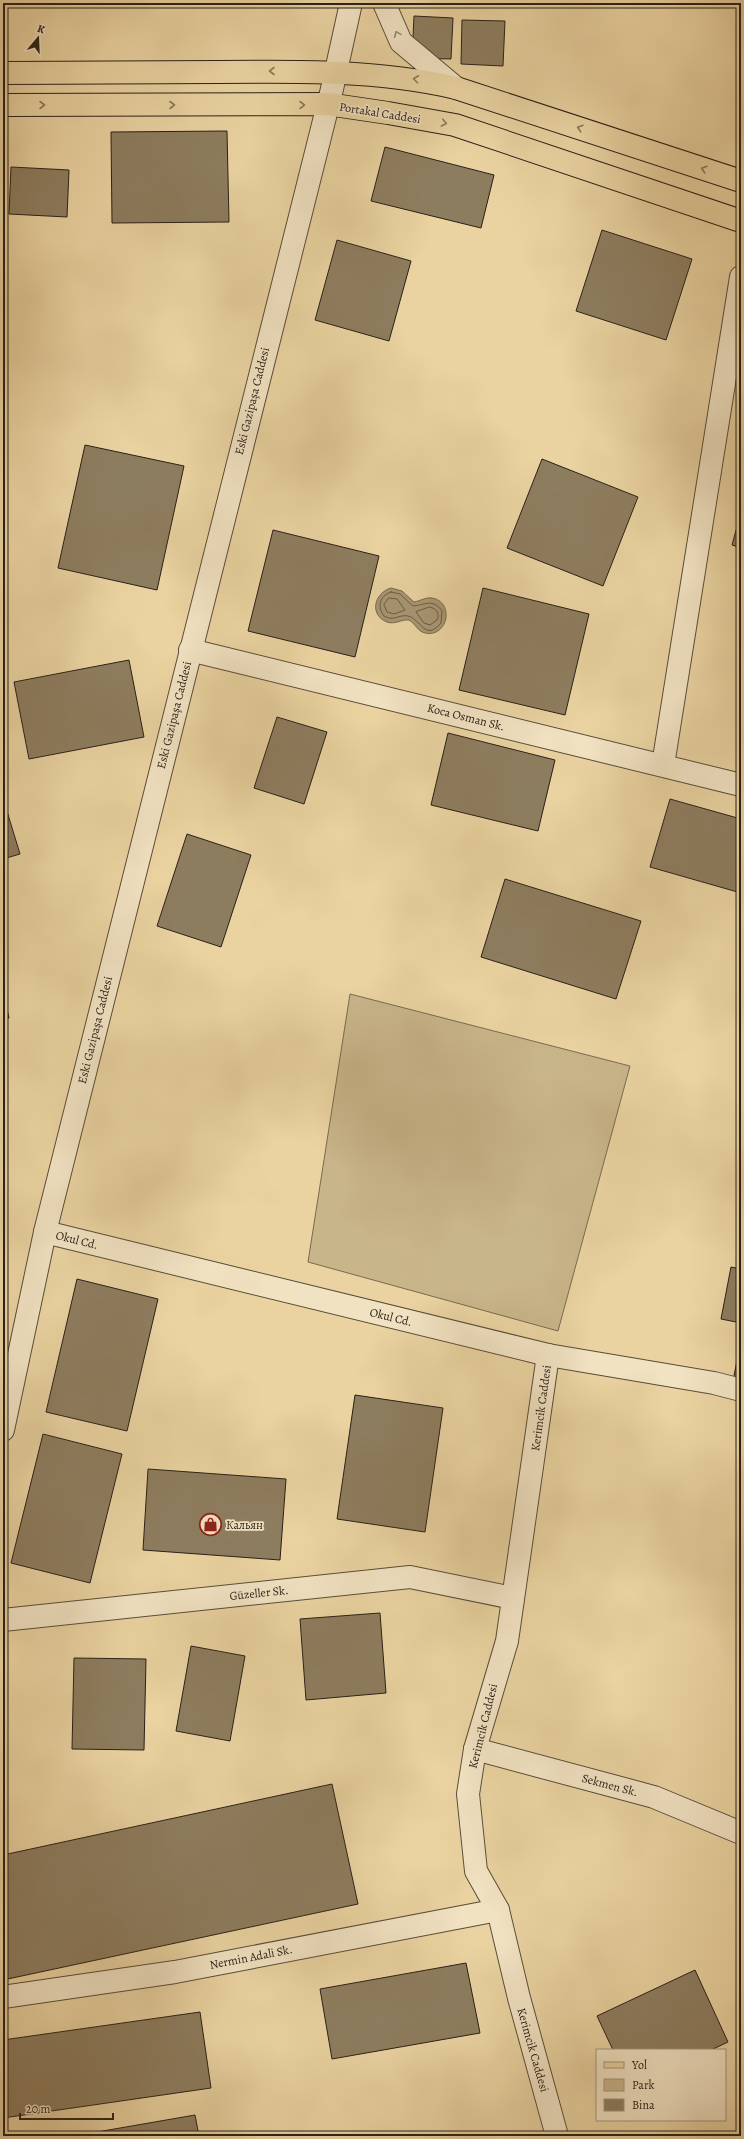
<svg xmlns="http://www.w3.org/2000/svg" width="744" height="2139" font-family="Alegreya,serif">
	<rect width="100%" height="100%" fill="#ead3a1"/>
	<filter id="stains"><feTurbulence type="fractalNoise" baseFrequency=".005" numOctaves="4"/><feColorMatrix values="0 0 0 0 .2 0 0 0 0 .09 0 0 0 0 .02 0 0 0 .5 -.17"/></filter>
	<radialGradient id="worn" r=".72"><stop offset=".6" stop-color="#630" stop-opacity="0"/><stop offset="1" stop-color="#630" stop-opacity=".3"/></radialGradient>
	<!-- green -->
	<polygon fill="#c9b58a" stroke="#796a50" points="350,994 630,1066 558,1331 308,1262"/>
	<!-- water -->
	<path fill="#a89672" stroke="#75674e" d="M391,588L402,591L414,602C420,601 426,597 432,598C455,602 448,638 425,633C417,631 416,624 409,620C401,619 395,625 387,622C369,615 374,593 391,588Z"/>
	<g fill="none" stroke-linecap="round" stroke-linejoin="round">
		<!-- shore -->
		<g stroke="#685b44" stroke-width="1">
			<path d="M391,592L400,594L413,606C425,605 433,598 442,611L441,623C425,642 421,619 408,616C399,614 394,622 384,616C377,607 379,596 391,592Z"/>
			<polygon points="389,598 397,599 405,610 394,614 387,612 384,605"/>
			<path d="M430,607C437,609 440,614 437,620L430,625L424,623L416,612Z"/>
		</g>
	</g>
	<!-- building -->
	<g fill="#8d7d5f" stroke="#292017">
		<polygon points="414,16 453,18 451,59 412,58"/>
		<polygon points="462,20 505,21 503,66 461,64"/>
		<polygon points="227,131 229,222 112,223 111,132"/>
		<polygon points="385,147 494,175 481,228 371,201"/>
		<polygon points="11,167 69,170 67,217 9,214"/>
		<polygon points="602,230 692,259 666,340 576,311"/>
		<polygon points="337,240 411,261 389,341 315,320"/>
		<polygon points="85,445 184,466 157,590 58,568"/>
		<polygon points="542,459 638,497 603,586 507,548"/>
		<polygon points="741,512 741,548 732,545"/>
		<polygon points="273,530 379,556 355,657 248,631"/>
		<polygon points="483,588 589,614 565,715 459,690"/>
		<polygon points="129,660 144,737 29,759 14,682"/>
		<polygon points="277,717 327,732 304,804 254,788"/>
		<polygon points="448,733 555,760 538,831 431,805"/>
		<polygon points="3,798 20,854 3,859"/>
		<polygon points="670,799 741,819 741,893 650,867"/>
		<polygon points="187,834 251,855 221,947 157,926"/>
		<polygon points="505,879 641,921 616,999 481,957"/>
		<polygon points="3,991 9,1018 3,1019"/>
		<polygon points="737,1143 741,1144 741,1197 740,1197"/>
		<polygon points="731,1267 741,1269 741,1323 721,1319"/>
		<polygon points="77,1279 158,1299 127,1431 46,1412"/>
		<polygon points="741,1340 741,1382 733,1381"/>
		<polygon points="355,1395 443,1408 425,1532 337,1519"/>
		<polygon points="43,1434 122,1454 90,1583 11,1563"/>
		<polygon points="148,1469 286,1479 280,1560 143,1550"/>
		<polygon points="380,1613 386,1693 306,1700 300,1619"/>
		<polygon points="191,1646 245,1656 230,1741 176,1731"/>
		<polygon points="74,1658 146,1659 144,1750 72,1749"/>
		<polygon points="332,1784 358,1904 3,1980 3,1855"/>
		<polygon points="466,1963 480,2033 332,2059 320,1989"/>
		<polygon points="695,1970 728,2042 711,2050 613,2050 597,2016"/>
		<polygon points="200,2012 211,2088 3,2118 3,2040"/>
		<polygon points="195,2115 199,2136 74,2136"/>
	</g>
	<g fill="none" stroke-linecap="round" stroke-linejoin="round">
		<defs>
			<g id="street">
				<polyline points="384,3 401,42 456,88"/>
				<polyline points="190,650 741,785"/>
				<polyline points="663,765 741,277"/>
				<polyline points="45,1232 548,1355 714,1383 741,1390"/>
				<polyline points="548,1355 507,1641 475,1749 468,1794 476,1871 498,1910 519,1998 557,2136"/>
				<polyline points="3,1430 45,1232 332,89 351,3"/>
				<polyline points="3,1620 410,1577 513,1598"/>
				<polyline points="475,1749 654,1797 741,1833"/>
				<polyline points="3,1997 175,1972 498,1910"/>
			</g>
			<g id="primary">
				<path d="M3,73C75,73 146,72 218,72C298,71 379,70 456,88L741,181"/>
				<polyline points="3,105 327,104 388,113 455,125 741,221"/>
			</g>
		</defs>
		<!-- street casing -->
		<use href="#street" stroke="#594d3a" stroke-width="24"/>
		<!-- primary casing -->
		<use href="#primary" stroke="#292017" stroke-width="24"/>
		<!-- street -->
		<use href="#street" stroke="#f1e2c2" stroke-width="22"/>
		<!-- primary -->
		<use href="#primary" stroke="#ead3a1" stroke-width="22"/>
	</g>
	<!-- one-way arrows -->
	<defs><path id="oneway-chevron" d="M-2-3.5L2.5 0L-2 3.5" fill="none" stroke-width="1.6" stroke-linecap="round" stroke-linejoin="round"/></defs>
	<use stroke="#978b75" href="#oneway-chevron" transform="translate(397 34) rotate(-114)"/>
	<g stroke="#8a7a5c">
		<use href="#oneway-chevron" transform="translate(272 71) rotate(180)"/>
		<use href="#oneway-chevron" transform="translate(416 79) rotate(-173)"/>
		<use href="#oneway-chevron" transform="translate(42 105)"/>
		<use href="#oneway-chevron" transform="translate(172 105)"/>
		<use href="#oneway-chevron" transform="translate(302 105)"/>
		<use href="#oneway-chevron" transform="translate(444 123) rotate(11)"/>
		<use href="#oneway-chevron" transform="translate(580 128) rotate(-162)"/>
		<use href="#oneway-chevron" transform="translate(704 169) rotate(-162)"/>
	</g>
	<!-- icons -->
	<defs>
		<symbol id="shop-ring" viewBox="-11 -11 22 22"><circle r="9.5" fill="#f1e2c2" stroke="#8f2418" stroke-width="1.5"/><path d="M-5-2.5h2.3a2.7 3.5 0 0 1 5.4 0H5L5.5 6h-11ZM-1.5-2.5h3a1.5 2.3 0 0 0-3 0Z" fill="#8f2418"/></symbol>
	</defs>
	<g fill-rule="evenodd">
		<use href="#shop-ring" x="198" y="1512" width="25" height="25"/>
	</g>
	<g text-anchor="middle" stroke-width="3.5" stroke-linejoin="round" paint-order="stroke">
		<!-- street labels -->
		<g font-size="12" fill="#292017" stroke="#f1e2c2">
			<text transform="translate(380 113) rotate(9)" y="4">Portakal Caddesi</text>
			<text transform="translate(252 401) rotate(-76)" y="4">Eski Gazipaşa Caddesi</text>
			<text transform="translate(174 715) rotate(-76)" y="4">Eski Gazipaşa Caddesi</text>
			<text transform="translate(466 717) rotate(14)" y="4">Koca Osman Sk.</text>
			<text transform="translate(95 1030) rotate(-76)" y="4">Eski Gazipaşa Caddesi</text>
			<text transform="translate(77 1240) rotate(14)" y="4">Okul Cd.</text>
			<text transform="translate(391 1317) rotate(14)" y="4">Okul Cd.</text>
			<text transform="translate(541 1408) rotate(-82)" y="4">Kerimcik Caddesi</text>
			<text transform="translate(259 1593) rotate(-6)" y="4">Güzeller Sk.</text>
			<text transform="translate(483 1726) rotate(-76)" y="4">Kerimcik Caddesi</text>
			<text transform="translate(610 1785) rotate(15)" y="4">Sekmen Sk.</text>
			<text transform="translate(251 1957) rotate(-11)" y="4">Nermin Adali Sk.</text>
			<text transform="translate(533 2050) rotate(74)" y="4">Kerimcik Caddesi</text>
		</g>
		<!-- poi labels -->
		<g font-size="12" fill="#292017" stroke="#f1e2c2" text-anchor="start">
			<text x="226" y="1529">Кальян</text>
		</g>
	</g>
	<!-- margin -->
	<rect width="744" height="2139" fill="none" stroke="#ead3a1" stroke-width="16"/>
	<rect x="4" y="4" width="736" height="2131" fill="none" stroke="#292017" stroke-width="2"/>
	<rect x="8" y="8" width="728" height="2123" fill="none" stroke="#292017"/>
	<!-- legend -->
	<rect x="596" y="2049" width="130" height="72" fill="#f1e2c2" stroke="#a1947e"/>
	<rect x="604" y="2062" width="20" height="6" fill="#ead3a1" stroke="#a1947e"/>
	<text x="632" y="2069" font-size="12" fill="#292017">Yol</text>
	<rect x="604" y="2079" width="20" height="12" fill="#c9b58a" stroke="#a1947e"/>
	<text x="632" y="2089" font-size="12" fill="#292017">Park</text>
	<rect x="604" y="2099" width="20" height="12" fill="#8d7d5f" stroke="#a1947e"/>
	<text x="632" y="2109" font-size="12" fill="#292017">Bina</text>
	<!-- north arrow -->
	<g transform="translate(38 38) rotate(19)" stroke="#f1e2c2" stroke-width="3" paint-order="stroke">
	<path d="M0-3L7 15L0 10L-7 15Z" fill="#292017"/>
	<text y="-6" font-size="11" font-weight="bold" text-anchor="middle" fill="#292017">K</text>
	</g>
	<!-- scale -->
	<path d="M20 2113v6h93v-6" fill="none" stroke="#292017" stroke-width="2"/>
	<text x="26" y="2113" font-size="12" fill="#292017" stroke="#f1e2c2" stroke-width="3" paint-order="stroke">20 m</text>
	<rect width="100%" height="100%" filter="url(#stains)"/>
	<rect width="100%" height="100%" fill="url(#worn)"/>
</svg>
